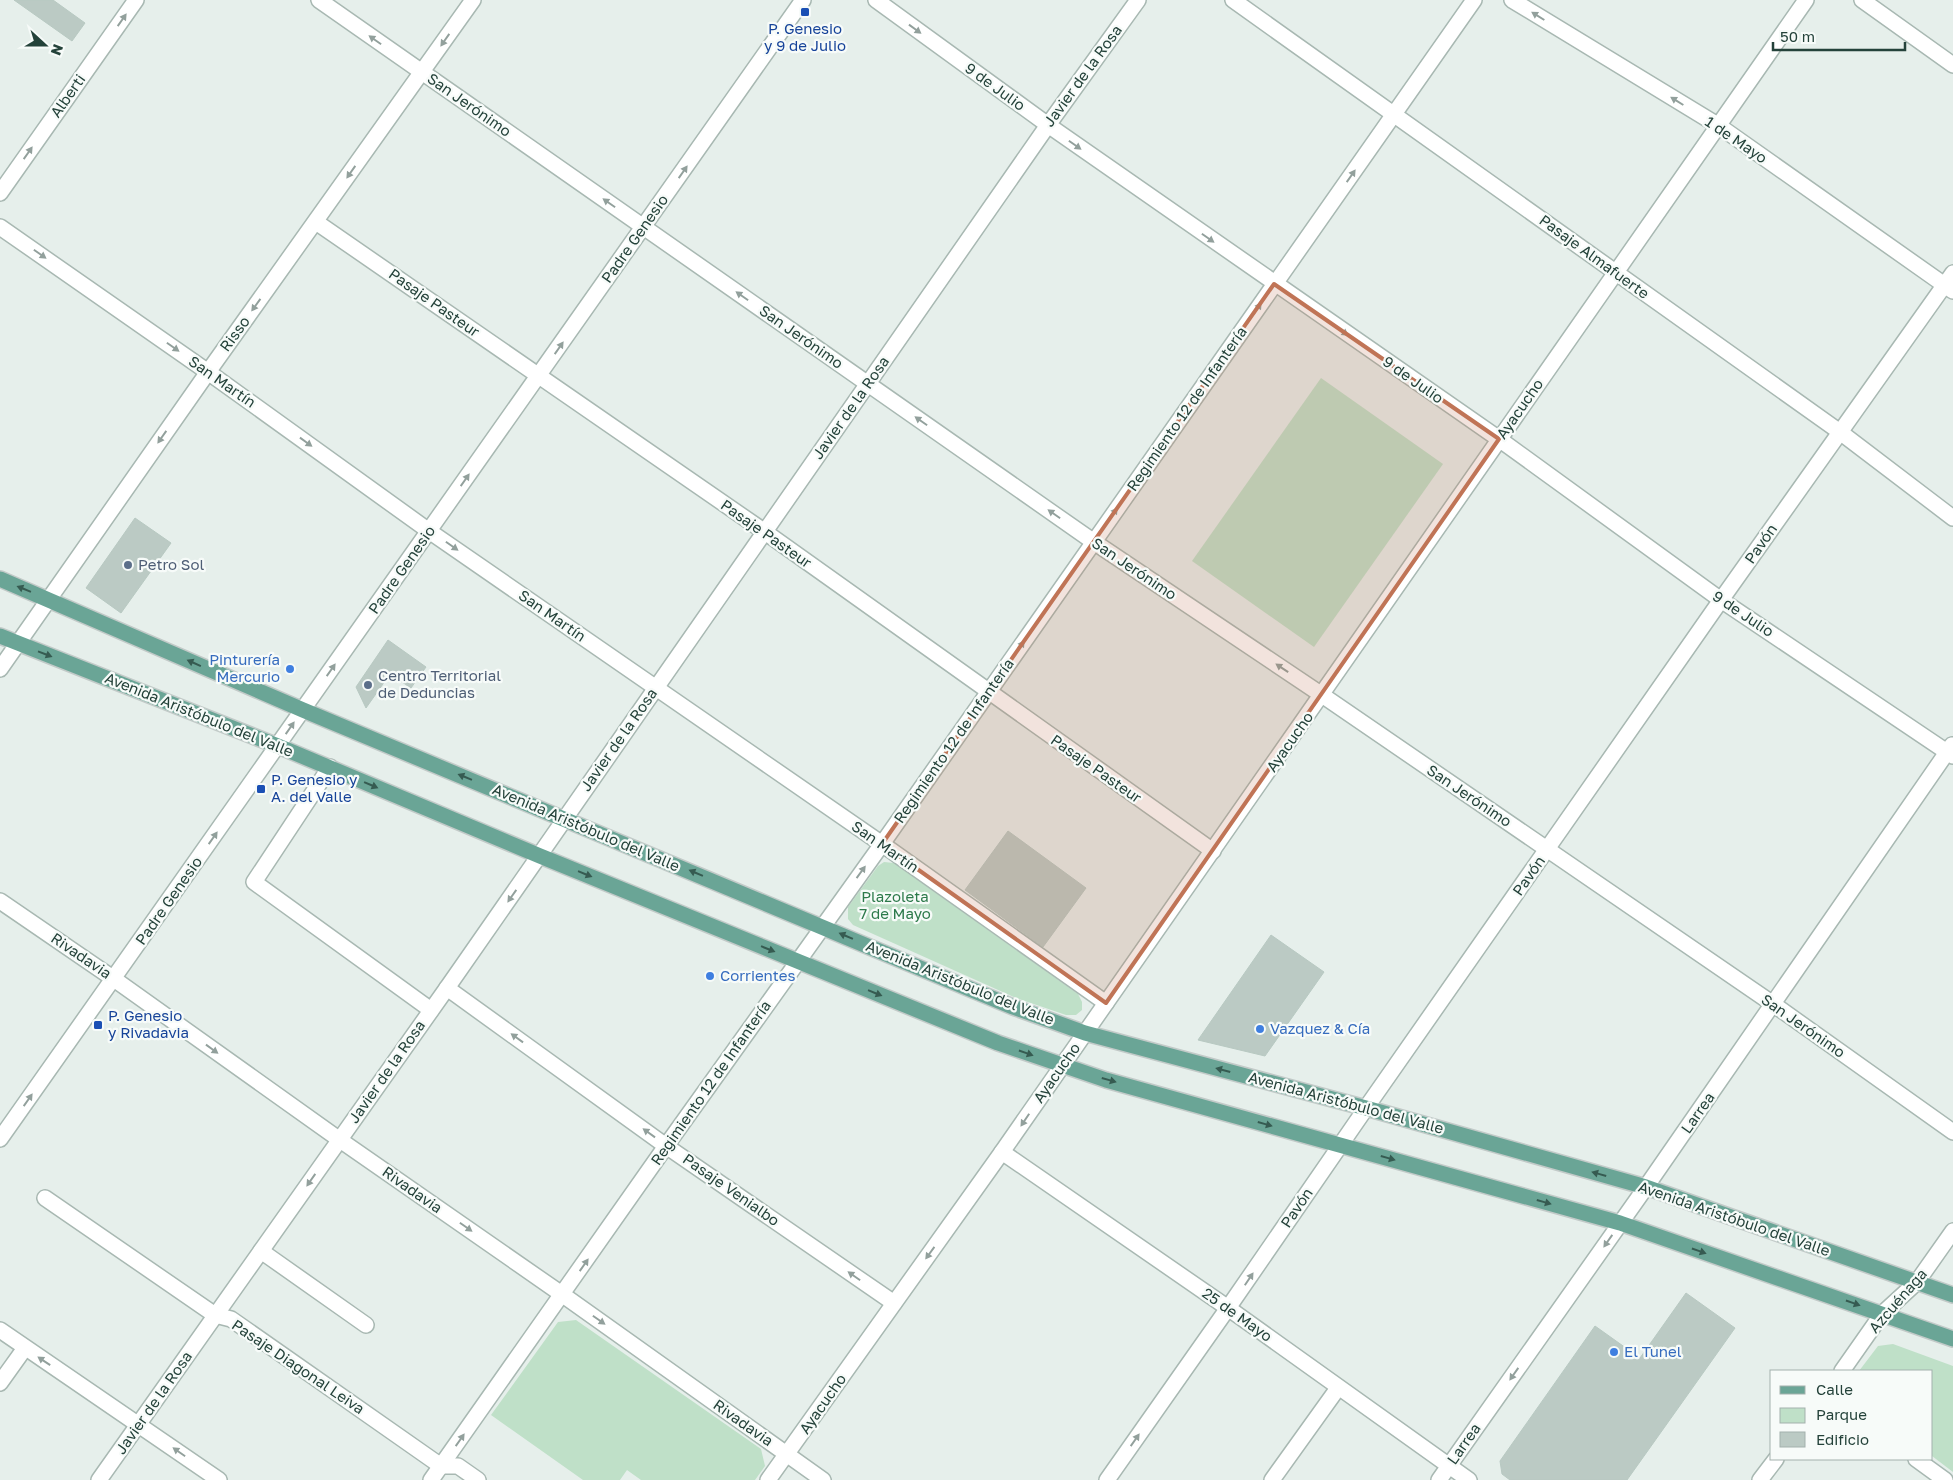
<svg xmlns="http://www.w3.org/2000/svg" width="1953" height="1480" font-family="'Golos Text',sans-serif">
	<rect width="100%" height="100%" fill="#e6efeb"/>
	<!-- green -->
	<g fill="#bfe0c8">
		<polygon points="1321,378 1443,464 1314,647 1192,561"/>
		<polygon points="884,862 894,863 1078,994 1082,1002 1082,1010 1076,1015 1066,1015 1016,998 853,925 848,919 848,907 878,866"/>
		<polygon points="576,1320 761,1449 765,1466 755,1480 641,1480 627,1470 620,1480 583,1480 491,1415 558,1322"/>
		<polygon points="1893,1344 1953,1366 1953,1472 1932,1456 1932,1371 1859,1371 1878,1346"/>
	</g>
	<!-- building -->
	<g fill="#bbcac4" stroke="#b8c9c2">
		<polygon points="14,0 53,0 85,23 72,41"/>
		<polygon points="135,518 171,543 121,613 86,588"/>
		<polygon points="388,640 426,667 411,688 390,674 366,708 356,687"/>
		<polygon points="1008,831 1086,888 1043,947 965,890"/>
		<polygon points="1271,935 1324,972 1265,1056 1198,1040"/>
		<polygon points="1686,1293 1735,1328 1627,1480 1510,1480 1502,1474 1500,1461 1595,1326 1640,1358"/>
	</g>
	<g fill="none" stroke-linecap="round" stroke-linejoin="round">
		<defs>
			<g id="minor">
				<polyline points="319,0 1094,542 1322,695 1773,1004 1953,1132"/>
				<polyline points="876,0 1048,125 1499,439 1721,600 1953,756"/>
				<polyline points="1233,0 1840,432 1953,518"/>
				<polyline points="1512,0 1719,126 1953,291"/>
				<polyline points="1862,0 1953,65"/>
				<polyline points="0,193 136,0"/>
				<polyline points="316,222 765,532 1213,851"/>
				<polyline points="0,227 208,372 429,531 882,844 1106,1003"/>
				<polyline points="0,669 208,372 473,0"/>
				<polyline points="330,767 254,882 431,1010"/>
				<polyline points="0,901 114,979 340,1140 563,1295 823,1480"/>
				<polyline points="447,988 666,1146 894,1303"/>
				<polyline points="0,1139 803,0"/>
				<polyline points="1002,1152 1228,1308 1469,1480"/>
				<polyline points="45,1198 215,1315 231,1319 441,1466 458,1466 478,1480"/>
				<polyline points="261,1251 366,1325"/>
				<polyline points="0,1330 219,1480"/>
				<polyline points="1842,1371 1882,1314 1917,1282 1953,1231"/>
				<polyline points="0,1383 25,1348"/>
				<polyline points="1916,1459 1945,1480"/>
				<polyline points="99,1480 447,988 1048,125 1138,0"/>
				<polyline points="431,1480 666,1146 882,844 1474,0"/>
				<polyline points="768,1480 1002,1152 1806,0"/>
				<polyline points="1107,1480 1228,1308 1366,1108 1721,600 1953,273"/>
				<polyline points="1272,1480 1338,1388"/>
				<polyline points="1439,1480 1646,1187 1952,745"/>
				<polyline points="1760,1480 1776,1459"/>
			</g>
			<g id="major">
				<polyline points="0,579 303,710 1013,1007 1085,1033 1366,1108 1646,1187 1953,1295"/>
				<polyline points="0,636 278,746 540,856 998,1043 1106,1080 1620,1223 1953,1339"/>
			</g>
		</defs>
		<!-- minor casing -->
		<use href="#minor" stroke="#a8b8b2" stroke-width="18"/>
		<!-- major casing -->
		<use href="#major" stroke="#c2cac8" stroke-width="18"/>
		<!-- minor -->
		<use href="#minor" stroke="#fff" stroke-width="15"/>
		<!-- major -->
		<use href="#major" stroke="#6aa596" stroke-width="15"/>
	</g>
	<!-- one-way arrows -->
	<defs><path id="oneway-solid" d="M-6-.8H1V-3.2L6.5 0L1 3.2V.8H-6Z" transform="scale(1.25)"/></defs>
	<g fill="#92a09c">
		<use href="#oneway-solid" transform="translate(1538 16) rotate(-148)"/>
		<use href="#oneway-solid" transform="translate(122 20) rotate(-55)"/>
		<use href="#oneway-solid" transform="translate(915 29) rotate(36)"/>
		<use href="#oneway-solid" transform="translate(375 40) rotate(-145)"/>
		<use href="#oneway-solid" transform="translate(445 40) rotate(125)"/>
		<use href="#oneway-solid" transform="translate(1677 101) rotate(-148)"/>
		<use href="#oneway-solid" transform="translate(1075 145) rotate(35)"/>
		<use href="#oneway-solid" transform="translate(28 153) rotate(-55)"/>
		<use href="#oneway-solid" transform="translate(351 172) rotate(125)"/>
		<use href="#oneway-solid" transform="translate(683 172) rotate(-55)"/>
		<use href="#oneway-solid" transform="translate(1351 176) rotate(-55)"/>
		<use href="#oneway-solid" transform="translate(609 203) rotate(-145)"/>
		<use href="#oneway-solid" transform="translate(1208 238) rotate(35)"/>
		<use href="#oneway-solid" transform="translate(40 254) rotate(35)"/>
		<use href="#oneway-solid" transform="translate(742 296) rotate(-145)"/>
		<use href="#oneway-solid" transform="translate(256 305) rotate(126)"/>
		<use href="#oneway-solid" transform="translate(1257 309) rotate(-55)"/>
		<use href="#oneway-solid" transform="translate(1342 331) rotate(35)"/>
		<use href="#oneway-solid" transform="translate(173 347) rotate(35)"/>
		<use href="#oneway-solid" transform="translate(559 348) rotate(-55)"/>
		<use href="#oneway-solid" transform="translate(921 421) rotate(-145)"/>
		<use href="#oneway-solid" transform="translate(162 437) rotate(125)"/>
		<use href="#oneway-solid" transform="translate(306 442) rotate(36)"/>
		<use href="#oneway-solid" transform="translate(465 480) rotate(-55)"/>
		<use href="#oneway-solid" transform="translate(1054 514) rotate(-145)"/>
		<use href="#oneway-solid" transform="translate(1113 514) rotate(-55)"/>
		<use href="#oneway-solid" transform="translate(452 546) rotate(35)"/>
		<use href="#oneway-solid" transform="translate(1020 647) rotate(-55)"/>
		<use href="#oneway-solid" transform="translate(1282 668) rotate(-146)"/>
		<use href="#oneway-solid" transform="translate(331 670) rotate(-55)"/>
		<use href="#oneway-solid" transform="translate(290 728) rotate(-55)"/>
		<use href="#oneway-solid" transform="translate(213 838) rotate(-55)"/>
		<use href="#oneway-solid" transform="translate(861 872) rotate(-54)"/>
		<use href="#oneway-solid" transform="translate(512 896) rotate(125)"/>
		<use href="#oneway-solid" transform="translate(517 1038) rotate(-144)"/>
		<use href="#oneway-solid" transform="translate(212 1049) rotate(36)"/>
		<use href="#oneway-solid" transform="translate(28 1100) rotate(-55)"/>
		<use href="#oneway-solid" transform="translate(1025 1120) rotate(124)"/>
		<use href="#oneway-solid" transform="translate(649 1133) rotate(-144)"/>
		<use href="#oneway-solid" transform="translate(311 1180) rotate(125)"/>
		<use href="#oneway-solid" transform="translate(466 1227) rotate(35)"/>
		<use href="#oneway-solid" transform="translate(1608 1241) rotate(125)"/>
		<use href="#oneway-solid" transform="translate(930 1253) rotate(126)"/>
		<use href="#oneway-solid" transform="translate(584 1265) rotate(-55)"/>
		<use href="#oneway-solid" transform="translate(854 1276) rotate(-145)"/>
		<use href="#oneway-solid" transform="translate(1249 1279) rotate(-56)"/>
		<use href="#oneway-solid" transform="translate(599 1320) rotate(35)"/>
		<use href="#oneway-solid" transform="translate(44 1361) rotate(-146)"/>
		<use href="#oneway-solid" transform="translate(1514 1374) rotate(125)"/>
		<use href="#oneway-solid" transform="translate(460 1440) rotate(-55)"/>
		<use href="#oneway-solid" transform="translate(1135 1440) rotate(-55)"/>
		<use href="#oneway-solid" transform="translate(179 1452) rotate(-145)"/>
	</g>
	<g fill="#365b51">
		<use href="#oneway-solid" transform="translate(24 589) rotate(-158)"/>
		<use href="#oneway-solid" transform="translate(45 654) rotate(21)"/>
		<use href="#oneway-solid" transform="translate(194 663) rotate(-156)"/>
		<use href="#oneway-solid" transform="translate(465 777) rotate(-158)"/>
		<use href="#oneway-solid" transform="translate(371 785) rotate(23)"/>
		<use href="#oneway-solid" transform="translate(696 873) rotate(-157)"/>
		<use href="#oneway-solid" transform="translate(585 874) rotate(22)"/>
		<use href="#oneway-solid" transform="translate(846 936) rotate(-157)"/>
		<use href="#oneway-solid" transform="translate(768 949) rotate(22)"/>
		<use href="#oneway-solid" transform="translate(875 993) rotate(22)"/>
		<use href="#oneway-solid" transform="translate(1026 1053) rotate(19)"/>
		<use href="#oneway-solid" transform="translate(1223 1070) rotate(-165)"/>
		<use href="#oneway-solid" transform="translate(1109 1080) rotate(16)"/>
		<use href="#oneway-solid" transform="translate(1265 1124) rotate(16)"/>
		<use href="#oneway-solid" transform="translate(1388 1158) rotate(16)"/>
		<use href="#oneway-solid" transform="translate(1599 1174) rotate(-164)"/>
		<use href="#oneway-solid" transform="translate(1544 1202) rotate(16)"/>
		<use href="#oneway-solid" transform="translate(1699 1251) rotate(19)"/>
		<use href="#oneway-solid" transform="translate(1853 1303) rotate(19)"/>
	</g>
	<!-- marked area -->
	<path fill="#c07456" fill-opacity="0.2" stroke="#c07456" stroke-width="4" stroke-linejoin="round" d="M1274,284L1499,439L1106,1003L882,844Z"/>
	<!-- markers -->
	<g fill="#1a4fb4" stroke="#f7fbf9" stroke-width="2">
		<rect x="800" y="7" width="10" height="10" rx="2.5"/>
		<rect x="256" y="784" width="10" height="10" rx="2.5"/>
		<rect x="93" y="1020" width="10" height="10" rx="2.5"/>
	</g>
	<g fill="#5c6f8a" stroke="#f7fbf9" stroke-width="2">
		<circle cx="128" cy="565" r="5"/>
		<circle cx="368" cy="685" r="5"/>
	</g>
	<g fill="#3f7fe0" stroke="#f7fbf9" stroke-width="2">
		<circle cx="290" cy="669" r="5"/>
		<circle cx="710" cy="976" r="5"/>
		<circle cx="1260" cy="1029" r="5"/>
		<circle cx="1614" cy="1352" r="5"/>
	</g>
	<g text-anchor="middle" stroke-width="4.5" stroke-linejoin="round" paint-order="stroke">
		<!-- transit labels -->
		<g font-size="15" fill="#164399" stroke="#f7fbf9" text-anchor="start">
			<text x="805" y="34" text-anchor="middle">P. Genesio<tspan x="805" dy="17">y 9 de Julio</tspan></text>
			<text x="271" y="785">P. Genesio y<tspan x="271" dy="17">A. del Valle</tspan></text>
			<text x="108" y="1021">P. Genesio<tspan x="108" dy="17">y Rivadavia</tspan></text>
		</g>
		<!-- street labels -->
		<g font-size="15" fill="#24423a" stroke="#f7fbf9">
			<text transform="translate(1083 76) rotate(-54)" y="5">Javier de la Rosa</text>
			<text transform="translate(995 87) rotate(36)" y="5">9 de Julio</text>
			<text transform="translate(68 96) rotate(-55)" y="5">Alberti</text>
			<text transform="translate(469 105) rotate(35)" y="5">San Jerónimo</text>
			<text transform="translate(1736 140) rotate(34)" y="5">1 de Mayo</text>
			<text transform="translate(635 239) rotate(-55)" y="5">Padre Genesio</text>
			<text transform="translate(1594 257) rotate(36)" y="5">Pasaje Almafuerte</text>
			<text transform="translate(434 303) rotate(35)" y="5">Pasaje Pasteur</text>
			<text transform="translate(235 334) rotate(-54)" y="5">Risso</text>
			<text transform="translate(801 337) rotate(35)" y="5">San Jerónimo</text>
			<text transform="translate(1413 380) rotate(35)" y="5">9 de Julio</text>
			<text transform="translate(222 382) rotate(35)" y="5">San Martín</text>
			<text transform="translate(851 408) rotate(-55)" y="5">Javier de la Rosa</text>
			<text transform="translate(1187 409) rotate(-55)" y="5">Regimiento 12 de Infantería</text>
			<text transform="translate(1520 409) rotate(-55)" y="5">Ayacucho</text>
			<text transform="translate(766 534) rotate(35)" y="5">Pasaje Pasteur</text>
			<text transform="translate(1761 544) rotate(-55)" y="5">Pavón</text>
			<text transform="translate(1134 569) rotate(34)" y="5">San Jerónimo</text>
			<text transform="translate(402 570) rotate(-55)" y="5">Padre Genesio</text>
			<text transform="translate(1743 614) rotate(34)" y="5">9 de Julio</text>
			<text transform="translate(552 616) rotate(35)" y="5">San Martín</text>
			<text transform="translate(199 715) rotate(22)" y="5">Avenida Aristóbulo del Valle</text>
			<text transform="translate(619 740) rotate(-55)" y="5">Javier de la Rosa</text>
			<text transform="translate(954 741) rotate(-55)" y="5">Regimiento 12 de Infantería</text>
			<text transform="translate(1290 742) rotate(-55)" y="5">Ayacucho</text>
			<text transform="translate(1096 769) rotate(35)" y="5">Pasaje Pasteur</text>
			<text transform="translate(1469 796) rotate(34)" y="5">San Jerónimo</text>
			<text transform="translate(586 828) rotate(23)" y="5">Avenida Aristóbulo del Valle</text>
			<text transform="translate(885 847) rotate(35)" y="5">San Martín</text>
			<text transform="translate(1529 876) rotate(-55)" y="5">Pavón</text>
			<text transform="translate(169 901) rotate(-55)" y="5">Padre Genesio</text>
			<text transform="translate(81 956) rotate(34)" y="5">Rivadavia</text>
			<text transform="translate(960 983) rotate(22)" y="5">Avenida Aristóbulo del Valle</text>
			<text transform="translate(1803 1026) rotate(35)" y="5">San Jerónimo</text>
			<text transform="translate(387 1072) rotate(-55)" y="5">Javier de la Rosa</text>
			<text transform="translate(1057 1073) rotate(-55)" y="5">Ayacucho</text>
			<text transform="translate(711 1083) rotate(-55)" y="5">Regimiento 12 de Infantería</text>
			<text transform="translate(1346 1103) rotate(15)" y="5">Avenida Aristóbulo del Valle</text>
			<text transform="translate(1698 1113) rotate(-55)" y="5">Larrea</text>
			<text transform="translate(412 1190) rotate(35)" y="5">Rivadavia</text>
			<text transform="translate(731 1190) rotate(35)" y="5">Pasaje Venialbo</text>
			<text transform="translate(1297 1208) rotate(-56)" y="5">Pavón</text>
			<text transform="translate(1734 1219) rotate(19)" y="5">Avenida Aristóbulo del Valle</text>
			<text transform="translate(1898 1301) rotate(-49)" y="5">Azcuénaga</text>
			<text transform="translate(1237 1315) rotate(35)" y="5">25 de Mayo</text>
			<text transform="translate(298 1367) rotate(34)" y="5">Pasaje Diagonal Leiva</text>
			<text transform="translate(154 1403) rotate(-55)" y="5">Javier de la Rosa</text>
			<text transform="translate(823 1404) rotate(-55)" y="5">Ayacucho</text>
			<text transform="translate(743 1423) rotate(35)" y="5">Rivadavia</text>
			<text transform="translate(1464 1444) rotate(-55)" y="5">Larrea</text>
		</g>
		<!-- service labels -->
		<g font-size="15" fill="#4e5e75" stroke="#f7fbf9" text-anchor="start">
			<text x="138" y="570">Petro Sol</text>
			<text x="378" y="681">Centro Territorial<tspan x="378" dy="17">de Deduncias</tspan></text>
		</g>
		<!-- shop labels -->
		<g font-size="15" fill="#366cbe" stroke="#f7fbf9" text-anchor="start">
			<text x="280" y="665" text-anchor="end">Pinturería<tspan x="280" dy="17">Mercurio</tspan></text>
			<text x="720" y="981">Corrientes</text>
			<text x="1270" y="1034">Vazquez &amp; Cía</text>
			<text x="1624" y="1357">El Tunel</text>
		</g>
		<!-- park labels -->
		<g font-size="15" fill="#2d7a4b" stroke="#f7fbf9">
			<text x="895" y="902">Plazoleta<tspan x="895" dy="17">7 de Mayo</tspan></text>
		</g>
	</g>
	<!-- legend -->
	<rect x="1770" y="1370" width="162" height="90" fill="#f7fbf9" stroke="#a3b1ad"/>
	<rect x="1780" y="1386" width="25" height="8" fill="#6aa596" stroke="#a3b1ad"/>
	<text x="1816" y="1395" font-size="15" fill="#24423a">Calle</text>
	<rect x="1780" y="1408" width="25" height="15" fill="#bfe0c8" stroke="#a3b1ad"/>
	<text x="1816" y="1420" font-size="15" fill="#24423a">Parque</text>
	<rect x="1780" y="1432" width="25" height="15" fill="#bbcac4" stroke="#a3b1ad"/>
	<text x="1816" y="1445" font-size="15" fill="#24423a">Edificio</text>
	<!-- north arrow -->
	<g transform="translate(45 45) rotate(111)" stroke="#f7fbf9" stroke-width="4" paint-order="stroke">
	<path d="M0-4L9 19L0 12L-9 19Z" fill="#24423a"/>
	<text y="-8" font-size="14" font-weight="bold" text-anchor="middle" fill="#24423a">N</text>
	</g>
	<!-- scale -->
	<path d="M1773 42v8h132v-8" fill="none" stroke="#24423a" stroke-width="2.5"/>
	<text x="1780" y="42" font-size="15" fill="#24423a" stroke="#f7fbf9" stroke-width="4" paint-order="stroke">50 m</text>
</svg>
